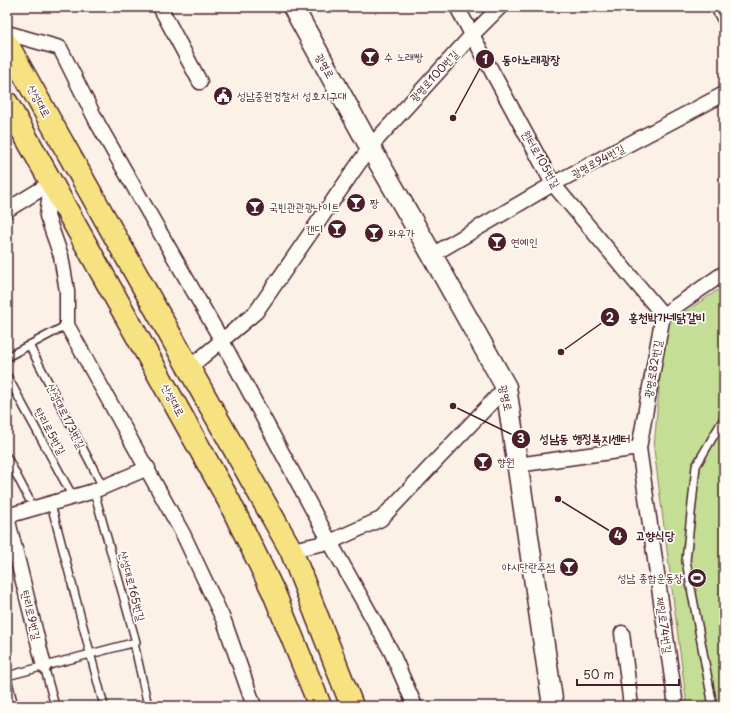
<svg xmlns="http://www.w3.org/2000/svg" width="731" height="713" font-family="'Playpen Sans','Poor Story',sans-serif">
	<rect width="100%" height="100%" fill="#fbf1e6"/>
	<filter id="ink" filterUnits="userSpaceOnUse"><feTurbulence type="fractalNoise" baseFrequency=".025" numOctaves="2"/><feDisplacementMap in="SourceGraphic" scale="8" xChannelSelector="R" yChannelSelector="G"/><feConvolveMatrix kernelMatrix="1 2 1 2 8 2 1 2 1" color-interpolation-filters="sRGB"/></filter>
	<g filter="url(#ink)">
		<!-- green -->
		<polygon fill="#c4de95" stroke="#877e60" points="724,286 724,706 687,706 654,449 664,326"/>
		<g fill="none" stroke-linecap="round" stroke-linejoin="round">
			<defs>
				<g id="lane">
					<polyline points="29,345 103,487"/>
					<polyline points="7,357 67,325"/>
					<polyline points="7,376 73,497"/>
					<polyline points="7,457 29,499"/>
					<polyline points="51,504 104,706"/>
					<polyline points="134,643 148,706"/>
					<polyline points="44,666 55,706"/>
					<polyline points="7,676 136,642 94,491"/>
					<polyline points="7,678 14,706"/>
					<polyline points="713,706 686,561 696,466 724,418"/>
				</g>
				<g id="street">
					<polyline points="160,7 200,82"/>
					<polyline points="457,7 553,184 663,315"/>
					<polyline points="718,7 724,18"/>
					<polyline points="7,33 60,48 98,124 222,341 330,542 381,519 506,387"/>
					<polyline points="51,183 47,216 61,256 67,291 67,325 183,534 224,621 254,706"/>
					<polyline points="7,210 51,183"/>
					<polyline points="432,255 553,184 724,94"/>
					<polyline points="189,368 256,312 370,147 472,35 500,7"/>
					<polyline points="517,465 639,448"/>
					<polyline points="7,516 94,491 148,468"/>
					<polyline points="7,517 44,666"/>
					<polyline points="291,550 330,542 391,651 415,706"/>
					<polyline points="622,633 631,706"/>
					<polyline points="676,706 639,448 663,315 724,273"/>
				</g>
				<polyline id="secondary" points="293,7 370,147 432,255 506,387 553,706"/>
				<g id="primary">
					<polyline points="7,44 291,550 352,706"/>
					<polyline points="7,103 229,501 274,593 320,706"/>
				</g>
			</defs>
			<!-- lane casing -->
			<use href="#lane" stroke="#4a1f2b" stroke-width="10"/>
			<!-- street casing -->
			<use href="#street" stroke="#4a1f2b" stroke-width="17"/>
			<!-- secondary casing -->
			<use href="#secondary" stroke="#4a1f2b" stroke-width="23"/>
			<!-- primary casing -->
			<use href="#primary" stroke="#4a1f2b" stroke-width="25"/>
			<!-- lane -->
			<use href="#lane" stroke="#fdfcf7" stroke-width="7"/>
			<!-- street -->
			<use href="#street" stroke="#fdfcf7" stroke-width="14"/>
			<!-- secondary -->
			<use href="#secondary" stroke="#fdfcf7" stroke-width="20"/>
			<!-- primary -->
			<use href="#primary" stroke="#f7e281" stroke-width="22"/>
		</g>
	</g>
	<!-- icons -->
	<defs>
		<symbol id="bar-disc" viewBox="-11 -11 22 22"><circle r="9.5" fill="#4a1f2b" stroke="#fdfcf7"/><path d="M-6-5H6L.8 .8V4.5H3.5V6h-7V4.5H-.8V.8Z" fill="#fff"/></symbol>
		<symbol id="civic-disc" viewBox="-11 -11 22 22"><circle r="9.5" fill="#4a1f2b" stroke="#fdfcf7"/><path d="M-.6-6.5H3V-4.5H.6V-3L4-1V1h2V6H-6V1h2V-1L-.6-3ZM-1.2 2.5V6h2.4V2.5Z" fill="#fff"/></symbol>
		<symbol id="stadium-disc" viewBox="-11 -11 22 22"><circle r="9.5" fill="#4a1f2b" stroke="#fdfcf7"/><path d="M0-5a6.5 5 0 1 0 0 10a6.5 5 0 1 0 0-10ZM-3.5-1.8h7v3.6h-7Z" fill="#fff"/></symbol>
	</defs>
	<g fill-rule="evenodd">
		<use href="#bar-disc" x="359" y="46" width="22" height="22"/>
		<use href="#civic-disc" x="212" y="85" width="22" height="22"/>
		<use href="#bar-disc" x="345" y="192" width="22" height="22"/>
		<use href="#bar-disc" x="244" y="196" width="22" height="22"/>
		<use href="#bar-disc" x="326" y="218" width="22" height="22"/>
		<use href="#bar-disc" x="363" y="222" width="22" height="22"/>
		<use href="#bar-disc" x="486" y="231" width="22" height="22"/>
		<use href="#bar-disc" x="472" y="451" width="22" height="22"/>
		<use href="#bar-disc" x="558" y="556" width="22" height="22"/>
		<use href="#stadium-disc" x="686" y="567" width="22" height="22"/>
	</g>
	<g text-anchor="middle" stroke-width="3.5" stroke-linejoin="round" paint-order="stroke">
		<!-- poi labels -->
		<g font-size="11" fill="#4a1f2b" stroke="#fdfcf7" text-anchor="start">
			<text x="384" y="61">수 노래빵</text>
			<text x="237" y="100">성남중원경찰서 성호지구대</text>
			<text x="370" y="207">짱</text>
			<text x="269" y="211">국빈관관광나이트</text>
			<text x="323" y="233" text-anchor="end">캔디</text>
			<text x="388" y="237">와우가</text>
			<text x="511" y="246">연예인</text>
			<text x="497" y="466">향원</text>
			<text x="555" y="571" text-anchor="end">야시단란주점</text>
			<text x="683" y="582" text-anchor="end">성남 종합운동장</text>
		</g>
		<!-- street labels -->
		<g font-size="11" fill="#4a1f2b" stroke="#fdfcf7">
			<text transform="translate(325 66) rotate(61)" y="4">광명로</text>
			<text transform="translate(434 76) rotate(-47)" y="4">광명로100번길</text>
			<text transform="translate(39 101) rotate(61)" y="4">산성대로</text>
			<text transform="translate(541 159) rotate(60)" y="4">원터로105번길</text>
			<text transform="translate(598 161) rotate(-28)" y="4">광명로94번길</text>
			<text transform="translate(653 369) rotate(-80)" y="4">광명로82번길</text>
			<text transform="translate(506 398) rotate(77)" y="4">광명로</text>
			<text transform="translate(173 400) rotate(61)" y="4">산성대로</text>
			<text transform="translate(66 416) rotate(63)" y="4">산성대로173번길</text>
			<text transform="translate(50 431) rotate(61)" y="4">탄리로5번길</text>
			<text transform="translate(132 586) rotate(75)" y="4">산성대로165번길</text>
			<text transform="translate(31 615) rotate(76)" y="4">탄리로9번길</text>
			<text transform="translate(664 625) rotate(82)" y="4">제일로74번길</text>
		</g>
	</g>
	<!-- callouts -->
	<path fill="none" stroke="#4a1f2b" stroke-width="1.5" d="M453 118L485 59M561 352L610 317M453 406L521 439M558 499L618 536"/>
	<g fill="#4a1f2b" stroke="#fdfcf7" stroke-width="1.5">
		<circle cx="453" cy="118" r="4"/>
		<circle cx="561" cy="352" r="4"/>
		<circle cx="453" cy="406" r="4"/>
		<circle cx="558" cy="499" r="4"/>
		<circle cx="485" cy="59" r="10"/>
		<circle cx="610" cy="317" r="10"/>
		<circle cx="521" cy="439" r="10"/>
		<circle cx="618" cy="536" r="10"/>
	</g>
	<g font-size="12" text-anchor="middle" font-weight="bold" fill="#fff">
		<text x="485" y="64">1</text>
		<text x="610" y="322">2</text>
		<text x="521" y="443">3</text>
		<text x="618" y="540">4</text>
	</g>
	<g font-size="12" text-anchor="middle" font-weight="bold" fill="#4a1f2b" stroke="#fdfcf7" stroke-width="3.5" stroke-linejoin="round" paint-order="stroke">
		<text x="531" y="64">동아노래광장</text>
		<text x="667" y="322">홍천박가네닭갈비</text>
		<text x="585" y="443">성남동 행정복지센터</text>
		<text x="655" y="540">고향식당</text>
	</g>
	<!-- margin -->
	<rect width="731" height="713" fill="none" stroke="#fdfcf7" stroke-width="24"/>
	<rect x="12" y="12" width="707" height="689" fill="none" stroke="#4a1f2b" stroke-width="1.5" filter="url(#ink)"/>
	<!-- scale -->
	<path d="M577 679v6h102v-6" fill="none" stroke="#4a1f2b" stroke-width="2"/>
	<text x="583" y="679" font-size="12" fill="#4a1f2b" stroke="#fdfcf7" stroke-width="3" paint-order="stroke">50 m</text>
</svg>
